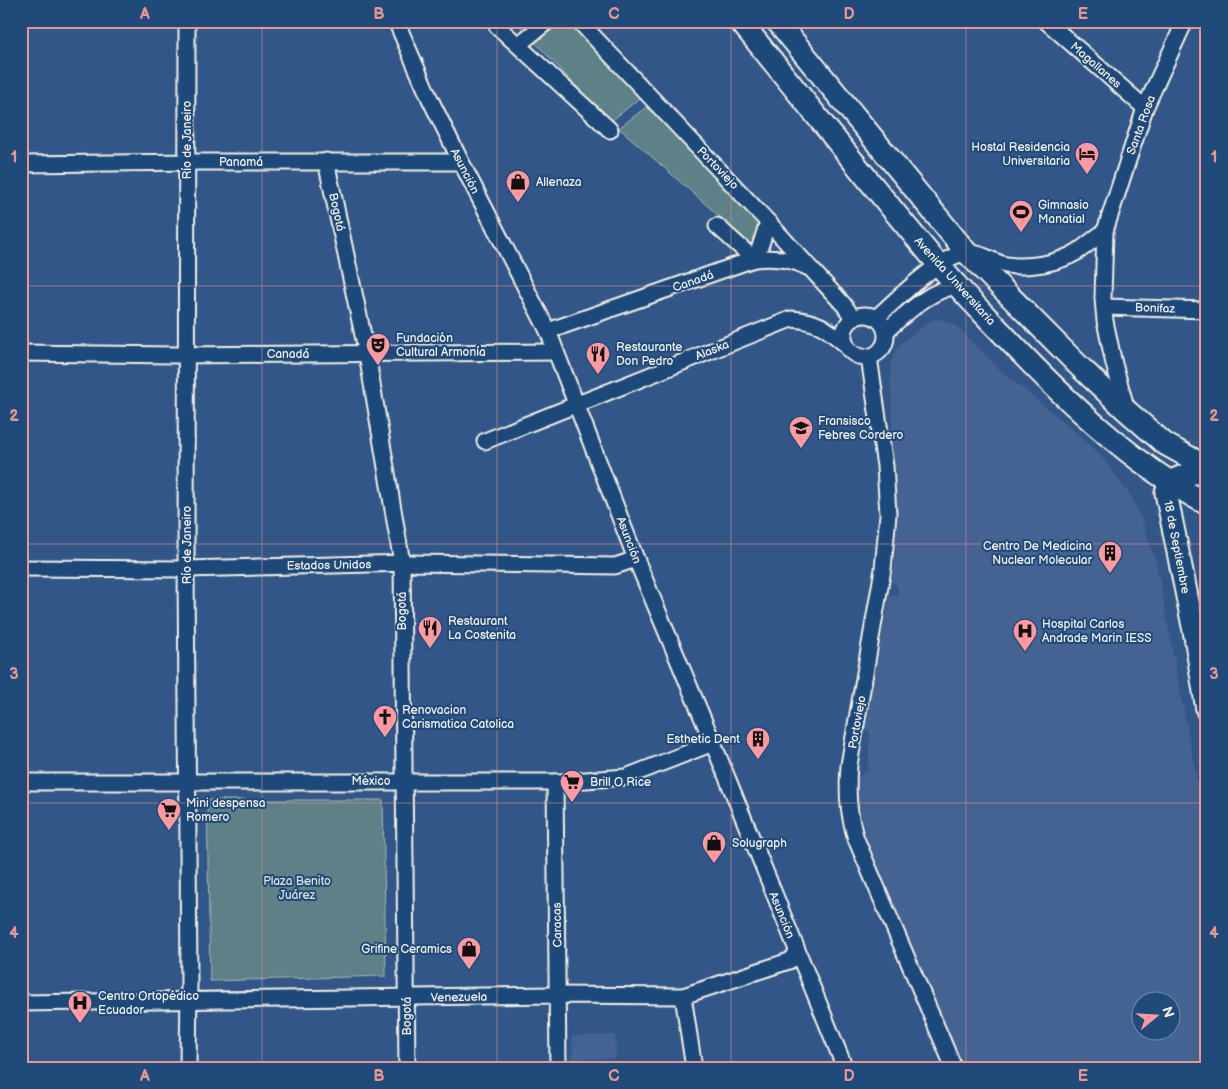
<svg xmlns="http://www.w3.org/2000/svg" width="1228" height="1089" font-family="'Balsamiq Sans',sans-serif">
	<rect width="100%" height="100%" fill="#325687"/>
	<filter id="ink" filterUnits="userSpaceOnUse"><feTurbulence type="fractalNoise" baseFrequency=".02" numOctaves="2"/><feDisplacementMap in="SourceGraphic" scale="10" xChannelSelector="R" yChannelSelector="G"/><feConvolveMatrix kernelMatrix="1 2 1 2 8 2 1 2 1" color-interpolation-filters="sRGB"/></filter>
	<g filter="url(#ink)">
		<!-- built -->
		<g fill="#446392" fill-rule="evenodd">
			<path d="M935,319L944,320L956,326L1001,371L1069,426L1095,450L1104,460L1132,498L1144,526L1157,566L1200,797L1207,819V1068H960L867,853L870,848L858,805L856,779L868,769L870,733L865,727L889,597L898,594L897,585L892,582L896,548L890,365L893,356L899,345L929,322ZM1140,1002H1170V1032H1140Z"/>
			<polygon points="615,1035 616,1058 573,1060 572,1036"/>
		</g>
		<!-- green -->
		<g fill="#5d8186" stroke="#a8b9b7">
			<polygon points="515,21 570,21 641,97 610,122"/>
			<polygon points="650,104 764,226 752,245 619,128"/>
			<polygon points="207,800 383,800 386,976 210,981"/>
		</g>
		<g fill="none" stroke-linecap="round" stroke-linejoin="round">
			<defs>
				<g id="street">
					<polyline points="187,21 186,569 189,984 188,1068"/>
					<polyline points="396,21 430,99 461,162 548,331 636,559 713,743 845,1068"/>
					<polyline points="579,21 768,222 844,305 853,318"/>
					<polyline points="1046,21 1145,108"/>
					<polyline points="497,26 610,130"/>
					<polyline points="518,45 548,21"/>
					<polyline points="326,161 367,354 402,563 407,1068"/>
					<polyline points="21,164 197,162 461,162"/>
					<polyline points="717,226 754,259"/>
					<polyline points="754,259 760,247 768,222"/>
					<polyline points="1104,307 1207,310"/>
					<circle cx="865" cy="336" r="21"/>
					<path d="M876,318C896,300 940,256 965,253C980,251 992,262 1006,265C1028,268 1057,264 1077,252C1086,246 1095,238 1105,231"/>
					<path d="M548,331L754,259C773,257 790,258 807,267"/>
					<path d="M886,331C907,313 929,290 957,286"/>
					<polyline points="21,353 175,355 555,352"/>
					<path d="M869,357L885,466L888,514L883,569L849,765C847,792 848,813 856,839L954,1068"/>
					<polyline points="1127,410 1114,364 1105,321 1103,298 1105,231 1145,108 1185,21"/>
					<path d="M485,441L791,319C818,321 825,327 845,344"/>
					<polyline points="21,568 186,569 409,563 615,566 636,559"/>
					<polyline points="21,782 559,782 626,777 713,743"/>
					<polyline points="555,782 558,1068"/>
					<polyline points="683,996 694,1068"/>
					<polyline points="21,1003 553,995 683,996 789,961 794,957 797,951"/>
				</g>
				<g id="secondary">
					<path d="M740,21C806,102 870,184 938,264C958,288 980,310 1002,333C1061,396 1130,463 1207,504"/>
					<polyline points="777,21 967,253 1080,367 1127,411 1165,444 1207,467"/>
					<path d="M1207,473C1193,471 1182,476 1169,482L1166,493L1195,636L1207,710"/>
				</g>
			</defs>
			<!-- street casing -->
			<use href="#street" stroke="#f4f1e8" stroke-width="19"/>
			<!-- secondary casing -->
			<use href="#secondary" stroke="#f4f1e8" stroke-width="25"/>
			<!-- street -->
			<use href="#street" stroke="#1f4a7a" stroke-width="15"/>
			<!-- secondary -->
			<use href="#secondary" stroke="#1f4a7a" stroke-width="21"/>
		</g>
	</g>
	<!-- grid -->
	<path fill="none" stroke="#e69792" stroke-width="1" stroke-opacity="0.55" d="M262,21V1068M497,21V1068M731,21V1068M966,21V1068M21,286H1207M21,544H1207M21,803H1207"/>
	<!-- icons -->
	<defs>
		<symbol id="hotel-pin" viewBox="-11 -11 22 30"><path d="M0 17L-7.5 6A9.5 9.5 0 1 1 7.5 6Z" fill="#ff9aa2" stroke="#1f4a7a"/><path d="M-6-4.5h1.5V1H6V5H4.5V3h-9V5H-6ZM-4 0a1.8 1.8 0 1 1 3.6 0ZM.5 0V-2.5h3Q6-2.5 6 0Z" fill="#111"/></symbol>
		<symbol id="shop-pin" viewBox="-11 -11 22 30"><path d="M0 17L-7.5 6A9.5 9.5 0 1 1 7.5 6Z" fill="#ff9aa2" stroke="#1f4a7a"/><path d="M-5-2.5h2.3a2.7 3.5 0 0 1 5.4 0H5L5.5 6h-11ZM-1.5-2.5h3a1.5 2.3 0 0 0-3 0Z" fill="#111"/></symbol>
		<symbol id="stadium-pin" viewBox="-11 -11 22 30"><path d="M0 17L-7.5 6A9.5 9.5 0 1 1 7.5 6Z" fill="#ff9aa2" stroke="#1f4a7a"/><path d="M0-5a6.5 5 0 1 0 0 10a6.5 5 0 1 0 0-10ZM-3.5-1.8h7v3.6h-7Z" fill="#111"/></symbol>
		<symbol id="theatre-pin" viewBox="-11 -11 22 30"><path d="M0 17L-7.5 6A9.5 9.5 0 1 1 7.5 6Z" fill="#ff9aa2" stroke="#1f4a7a"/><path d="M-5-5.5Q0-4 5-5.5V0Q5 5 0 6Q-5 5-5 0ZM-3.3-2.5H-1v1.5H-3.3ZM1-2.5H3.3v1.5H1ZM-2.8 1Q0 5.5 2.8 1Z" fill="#111"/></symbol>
		<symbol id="restaurant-pin" viewBox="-11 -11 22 30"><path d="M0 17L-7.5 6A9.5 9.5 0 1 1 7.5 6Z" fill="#ff9aa2" stroke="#1f4a7a"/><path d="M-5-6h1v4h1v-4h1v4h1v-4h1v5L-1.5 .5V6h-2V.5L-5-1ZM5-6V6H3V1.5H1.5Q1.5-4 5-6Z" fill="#111"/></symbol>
		<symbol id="university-pin" viewBox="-11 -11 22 30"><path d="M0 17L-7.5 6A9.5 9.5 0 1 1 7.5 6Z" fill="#ff9aa2" stroke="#1f4a7a"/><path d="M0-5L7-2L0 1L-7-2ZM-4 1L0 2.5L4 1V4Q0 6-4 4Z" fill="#111"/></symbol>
		<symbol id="building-pin" viewBox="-11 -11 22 30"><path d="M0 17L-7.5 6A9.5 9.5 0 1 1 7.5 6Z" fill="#ff9aa2" stroke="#1f4a7a"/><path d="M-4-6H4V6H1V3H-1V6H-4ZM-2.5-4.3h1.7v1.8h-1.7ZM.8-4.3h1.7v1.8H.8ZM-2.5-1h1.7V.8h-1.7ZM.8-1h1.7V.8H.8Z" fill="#111"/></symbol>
		<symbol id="hospital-pin" viewBox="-11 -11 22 30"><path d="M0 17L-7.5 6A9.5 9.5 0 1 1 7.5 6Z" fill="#ff9aa2" stroke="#1f4a7a"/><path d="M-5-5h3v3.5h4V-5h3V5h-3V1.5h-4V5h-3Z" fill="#111"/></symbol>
		<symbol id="church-pin" viewBox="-11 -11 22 30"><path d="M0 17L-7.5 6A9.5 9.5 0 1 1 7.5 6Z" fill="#ff9aa2" stroke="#1f4a7a"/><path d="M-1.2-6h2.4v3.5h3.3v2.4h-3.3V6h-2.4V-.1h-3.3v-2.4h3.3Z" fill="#111"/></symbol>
		<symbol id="supermarket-pin" viewBox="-11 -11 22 30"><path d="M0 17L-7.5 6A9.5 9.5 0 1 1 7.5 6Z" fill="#ff9aa2" stroke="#1f4a7a"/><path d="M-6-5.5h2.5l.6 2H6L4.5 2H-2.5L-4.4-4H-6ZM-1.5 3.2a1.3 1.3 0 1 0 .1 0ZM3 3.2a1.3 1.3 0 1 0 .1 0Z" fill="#111"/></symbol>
	</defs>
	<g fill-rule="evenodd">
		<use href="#hotel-pin" x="1073" y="140" width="28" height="38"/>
		<use href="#shop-pin" x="504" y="168" width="28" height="38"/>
		<use href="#stadium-pin" x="1007" y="198" width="28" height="38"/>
		<use href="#theatre-pin" x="364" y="331" width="28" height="38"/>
		<use href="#restaurant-pin" x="584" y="340" width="28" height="38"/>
		<use href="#university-pin" x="787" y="414" width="28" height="38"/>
		<use href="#building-pin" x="1096" y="539" width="28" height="38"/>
		<use href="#restaurant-pin" x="416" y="614" width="28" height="38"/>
		<use href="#hospital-pin" x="1011" y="617" width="28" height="38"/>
		<use href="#church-pin" x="371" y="703" width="28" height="38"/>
		<use href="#building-pin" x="744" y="725" width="28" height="38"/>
		<use href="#supermarket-pin" x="558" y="768" width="28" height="38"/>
		<use href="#supermarket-pin" x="155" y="796" width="28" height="38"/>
		<use href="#shop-pin" x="700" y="829" width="28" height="38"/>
		<use href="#shop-pin" x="455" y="935" width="28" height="38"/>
		<use href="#hospital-pin" x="66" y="989" width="28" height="38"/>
	</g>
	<g text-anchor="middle" stroke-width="4" stroke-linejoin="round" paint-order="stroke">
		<!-- street labels -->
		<g font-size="12" fill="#f4f1e8" stroke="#1f4a7a">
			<text transform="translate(1096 65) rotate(41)" y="4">Magallanes</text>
			<text transform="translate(1141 125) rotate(-70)" y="4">Santa Rosa</text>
			<text transform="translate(187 140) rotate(-90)" y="4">Río de Janeiro</text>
			<text x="241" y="166">Panamá</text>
			<text transform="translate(718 168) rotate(46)" y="4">Portoviejo</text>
			<text transform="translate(465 171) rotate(63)" y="4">Asunción</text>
			<text transform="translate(337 212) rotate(78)" y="4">Bogotá</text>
			<text transform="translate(693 281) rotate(-19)" y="4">Canadá</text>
			<text transform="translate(955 281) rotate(48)" y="4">Avenida Universitaria</text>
			<text transform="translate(1155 308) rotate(2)" y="4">Bonifaz</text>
			<text transform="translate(712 350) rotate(-22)" y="4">Alaska</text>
			<text x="288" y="358">Canadá</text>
			<text transform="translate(629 540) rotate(69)" y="4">Asunción</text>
			<text transform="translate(187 545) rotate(-90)" y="4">Río de Janeiro</text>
			<text transform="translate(1177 547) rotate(79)" y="4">18 de Septiembre</text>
			<text transform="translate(329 565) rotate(-1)" y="4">Estados Unidos</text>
			<text transform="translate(402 611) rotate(-90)" y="4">Bogotá</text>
			<text transform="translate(857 722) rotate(-80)" y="4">Portoviejo</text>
			<text x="371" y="785">México</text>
			<text transform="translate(782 915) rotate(68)" y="4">Asunción</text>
			<text transform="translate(557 925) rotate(-91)" y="4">Caracas</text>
			<text transform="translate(459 997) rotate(-1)" y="4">Venezuela</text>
			<text transform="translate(407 1016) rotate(-90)" y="4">Bogotá</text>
		</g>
		<!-- poi labels -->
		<g font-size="12" fill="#f4f1e8" stroke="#1f4a7a" text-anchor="start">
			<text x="1070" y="151" text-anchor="end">Hostal Residencia<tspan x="1070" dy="14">Universitaria</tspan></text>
			<text x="536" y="186">Allenaza</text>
			<text x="1038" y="209">Gimnasio<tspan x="1038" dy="14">Manatial</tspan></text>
			<text x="396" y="342">Fundación<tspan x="396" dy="14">Cultural Armonía</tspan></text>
			<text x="616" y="351">Restaurante<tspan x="616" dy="14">Don Pedro</tspan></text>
			<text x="818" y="425">Fransisco<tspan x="818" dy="14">Febres Cordero</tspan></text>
			<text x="1092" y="550" text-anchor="end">Centro De Medicina<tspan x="1092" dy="14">Nuclear Molecular</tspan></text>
			<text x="448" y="625">Restaurant<tspan x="448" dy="14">La Costenita</tspan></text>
			<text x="1042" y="628">Hospital Carlos<tspan x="1042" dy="14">Andrade Marin IESS</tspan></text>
			<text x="402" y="714">Renovacion<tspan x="402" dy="14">Carismatica Catolica</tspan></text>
			<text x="740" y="743" text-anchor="end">Esthetic Dent</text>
			<text x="590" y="786">Brill O Rice</text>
			<text x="186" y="807">Mini despensa<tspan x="186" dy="14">Romero</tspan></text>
			<text x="732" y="847">Solugraph</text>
			<text x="452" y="953" text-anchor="end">Grifine Ceramics</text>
			<text x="98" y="1000">Centro Ortopédico<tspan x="98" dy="14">Ecuador</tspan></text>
		</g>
		<!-- park labels -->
		<g font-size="12" fill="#dde0d9" stroke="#1f4a7a">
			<text x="297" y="885">Plaza Benito<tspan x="297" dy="14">Juárez</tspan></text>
		</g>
	</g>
	<!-- margin -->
	<rect width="1228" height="1089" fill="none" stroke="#1f4a7a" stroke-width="55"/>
	<!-- north arrow -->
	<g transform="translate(1156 1016) rotate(72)"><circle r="24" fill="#1f4a7a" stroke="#748da6"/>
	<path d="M0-4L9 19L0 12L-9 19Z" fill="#ff9aa2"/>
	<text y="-8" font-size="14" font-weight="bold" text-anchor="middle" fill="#f4f1e8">N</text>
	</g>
	<rect x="28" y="28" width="1172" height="1034" fill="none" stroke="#e69792" stroke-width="2"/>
	<g font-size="16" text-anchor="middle" font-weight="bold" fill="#e69792">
		<text x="145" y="19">A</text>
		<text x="379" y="19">B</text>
		<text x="614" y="19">C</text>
		<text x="849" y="19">D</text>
		<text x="1083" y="19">E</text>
		<text x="14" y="162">1</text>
		<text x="1214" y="162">1</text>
		<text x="14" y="421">2</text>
		<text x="1214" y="421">2</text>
		<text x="14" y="679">3</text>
		<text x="1214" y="679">3</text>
		<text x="14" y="938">4</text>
		<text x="1214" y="938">4</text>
		<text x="145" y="1081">A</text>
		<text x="379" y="1081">B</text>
		<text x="614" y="1081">C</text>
		<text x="849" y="1081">D</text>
		<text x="1083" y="1081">E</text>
	</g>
</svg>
